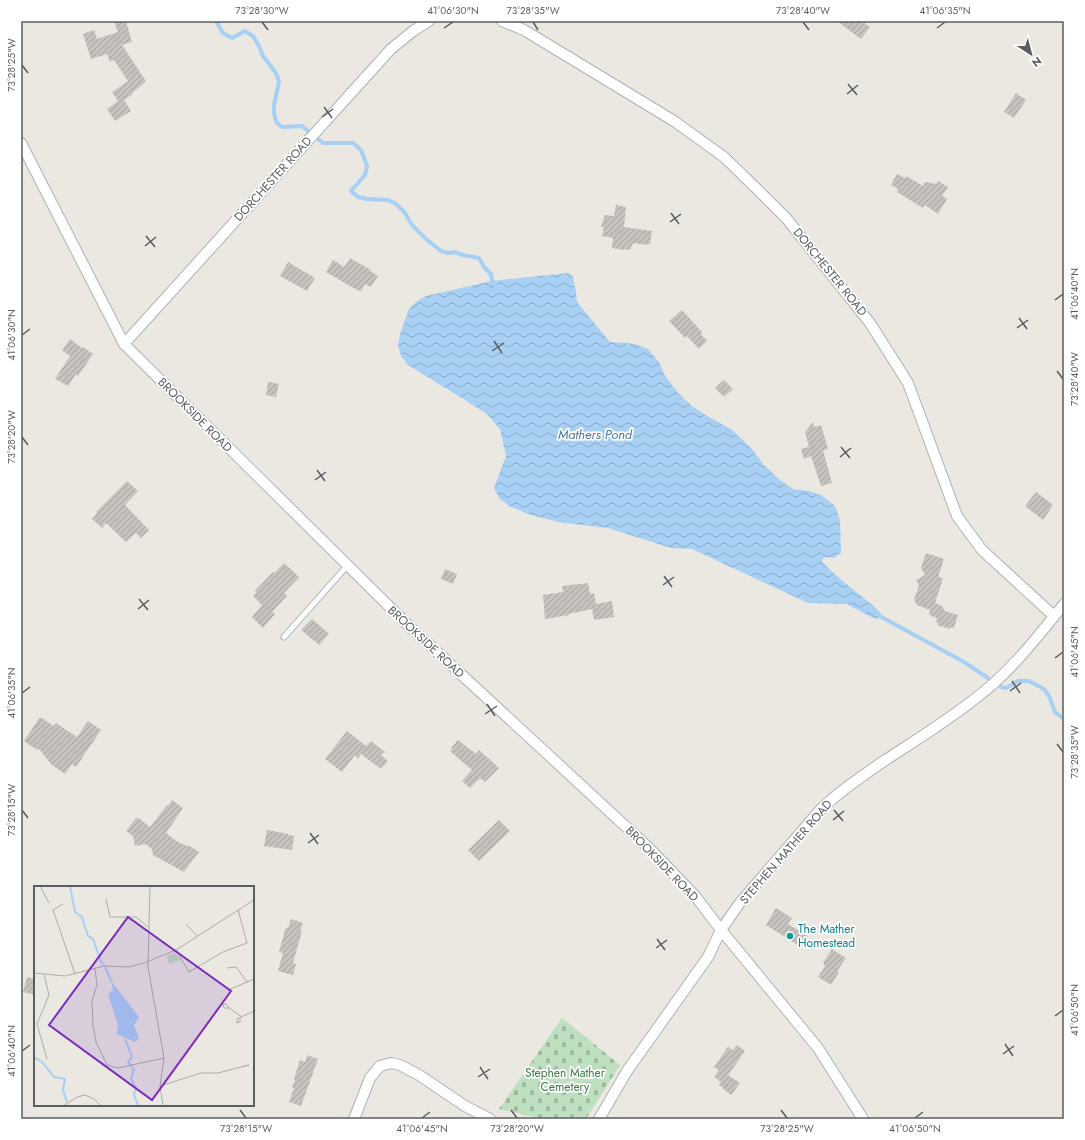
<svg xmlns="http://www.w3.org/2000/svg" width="1085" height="1140" font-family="Jost,sans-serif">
	<defs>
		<pattern id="cemetery-stones" width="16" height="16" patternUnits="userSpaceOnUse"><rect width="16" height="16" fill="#bfe0c0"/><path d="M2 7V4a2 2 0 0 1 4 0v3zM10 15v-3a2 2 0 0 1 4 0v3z" fill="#9eb99f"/></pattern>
		<pattern id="water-waves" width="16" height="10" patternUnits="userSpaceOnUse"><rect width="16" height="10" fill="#a7d0f4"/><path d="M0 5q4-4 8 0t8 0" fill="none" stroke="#8bacc9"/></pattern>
		<pattern id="building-hatch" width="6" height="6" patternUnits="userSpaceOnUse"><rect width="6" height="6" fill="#c6c3be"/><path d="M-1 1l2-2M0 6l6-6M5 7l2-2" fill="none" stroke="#a4a29e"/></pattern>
	</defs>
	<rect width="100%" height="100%" fill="#eae8e1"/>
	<!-- cemetery -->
	<polygon fill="url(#cemetery-stones)" points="562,1018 620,1065 586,1119 542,1119 499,1109"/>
	<!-- water -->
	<path fill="url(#water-waves)" d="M568,273L570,274L573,277L576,292L577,302L610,342L635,344L648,349L659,362L665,376L679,394L692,406L709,417L731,429L751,448L764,465L780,480L793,489L809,491L821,495L835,506L840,520L841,553L834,558L824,557L822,561L824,564C842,582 863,596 881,613L878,619L871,617L847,604L808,603L692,549L671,548L608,528L558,522L528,514L509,506L499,498L494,488L506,456L500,429L487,414L457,395L408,365L401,356L398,345L401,331L409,309L417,301L426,296L492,281Z"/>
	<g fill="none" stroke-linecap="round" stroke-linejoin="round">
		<!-- stream -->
		<g stroke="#a7d0f4" stroke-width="4">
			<polyline points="216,21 223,33 232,38 245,31 253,36 259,46 263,56 276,73 279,82 274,105 274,113 276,121 279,125 283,127 302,126 323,143 353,143 361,150 367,166 365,175 351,191 358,197 367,199 388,200 396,204 405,213 412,225 426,239 441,251 448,253 454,252 463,255 479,258 484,267 491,274 492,281 495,285"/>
			<polyline points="876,614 964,662 988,678"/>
			<polyline points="1001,687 1006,688 1018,681 1029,681 1044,689 1049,696 1055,712 1064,719"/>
		</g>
	</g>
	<!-- building -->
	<g fill="url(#building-hatch)">
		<polygon points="114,21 126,21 132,42 122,45 146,81 142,85 132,93 133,94 124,100 131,111 115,121 107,109 118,101 112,92 128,81 114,60 110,62 107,54 91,59 83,34 94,30 97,39 118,32"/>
		<polygon points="837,21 861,21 870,27 861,39"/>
		<polygon points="1016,93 1026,100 1014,118 1004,112"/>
		<polygon points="897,174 905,178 906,176 923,186 925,182 936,184 938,181 948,187 942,196 947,199 938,214 925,205 923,208 897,192 898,189 891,185"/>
		<polygon points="616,205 626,207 624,227 652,231 650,244 648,244 648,245 633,243 630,250 625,249 624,250 612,248 613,238 602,236 604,227 601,227 605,215 614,216"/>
		<polygon points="350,258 371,270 370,271 378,276 371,287 365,284 361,291 357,290 326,272 333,260 344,267"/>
		<polygon points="288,262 315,278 307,291 280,276"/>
		<polygon points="682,310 702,332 701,334 707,341 699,349 687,336 685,338 669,321"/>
		<polygon points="70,339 82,348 83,347 93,354 78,376 76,374 68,386 55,379 70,356 62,350"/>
		<polygon points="724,380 733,389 724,397 715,388"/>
		<polygon points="268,382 279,384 276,397 266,395"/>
		<polygon points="813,422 814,427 821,425 828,449 823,450 832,483 821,486 811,456 804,459 801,449 809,447 805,432"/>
		<polygon points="127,481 138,491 125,505 149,530 141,538 136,533 126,542 106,523 102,528 92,519 97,513 96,512"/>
		<polygon points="1036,492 1053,505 1043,520 1025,506"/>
		<polygon points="926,553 944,559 938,577 943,578 935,603 942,606 945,611 958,615 954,628 951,627 950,629 937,625 938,622 936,622 937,618 929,615 930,610 917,605 914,600 919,585 916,580 925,575 921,568"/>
		<polygon points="284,563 299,577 284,593 287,596 272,612 275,614 263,628 252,617 262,605 253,596 256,593 255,591 273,572 274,573"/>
		<polygon points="445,569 457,574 453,584 441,579"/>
		<polygon points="588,583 590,594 594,593 596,604 612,601 614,617 594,620 592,609 568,614 569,615 545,619 543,595 563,592 562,586"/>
		<polygon points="312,619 329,634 319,645 301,630"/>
		<polygon points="40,717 54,726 56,723 77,737 88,721 101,730 76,767 72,764 65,774 51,764 40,750 34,748 24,741"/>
		<polygon points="347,731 366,746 371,741 385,752 381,755 388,761 381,769 361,754 358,759 355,755 342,772 325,759"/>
		<polygon points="458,740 476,754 479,750 499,768 485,782 480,778 470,788 462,781 472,770 450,751 452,749 451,748"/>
		<polygon points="172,800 183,808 166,833 178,842 187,846 188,845 199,852 184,872 153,855 152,849 146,844 135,846 133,836 126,831 136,818 140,819 150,827 167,805 168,806"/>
		<polygon points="499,820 510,831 479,861 468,850"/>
		<polygon points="267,830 288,834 288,835 294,836 292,850 264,846"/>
		<polygon points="776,908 792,918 788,924 808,936 801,947 766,925"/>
		<polygon points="291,919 303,923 300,931 302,931 293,963 296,964 293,975 278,971 283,953 279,952 286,927 288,928"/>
		<polygon points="832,949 846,958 837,971 839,972 831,985 818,977 825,966 824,965 824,964 823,963"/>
		<polygon points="27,977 35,979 35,995 23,992"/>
		<polygon points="737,1045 745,1051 728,1075 740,1083 731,1095 722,1088 723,1087 719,1085 721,1082 714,1077 719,1070 714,1067 728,1047 733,1050"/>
		<polygon points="307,1055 318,1059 301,1106 289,1102 294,1088 292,1087 295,1080 294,1079 300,1060 305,1062"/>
	</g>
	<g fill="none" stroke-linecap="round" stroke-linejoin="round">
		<defs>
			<polyline id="lane" points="284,637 347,566"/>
			<g id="street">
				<polyline points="502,21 524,30 674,121 724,157 761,193 786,218 870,323 908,383 957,516 982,550 1054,616"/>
				<polyline points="21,143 124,344 409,626 650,849 696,897 721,930 818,1048 863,1119"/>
				<polyline points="124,344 391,49 413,31 429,21"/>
				<polyline points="354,1119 370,1078 380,1066 391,1063 400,1065 419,1075 465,1106 490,1119"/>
				<path d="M599,1119L627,1071L708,957L721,930L739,904L821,809C840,791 862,776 884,761C913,742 944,723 972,701C1008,675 1036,639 1064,604"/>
			</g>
		</defs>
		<!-- lane casing -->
		<use href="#lane" stroke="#aeb1b5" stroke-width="7"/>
		<!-- street casing -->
		<use href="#street" stroke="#aeb1b5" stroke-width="12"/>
		<!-- lane -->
		<use href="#lane" stroke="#fff" stroke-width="5"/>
		<!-- street -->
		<use href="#street" stroke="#fff" stroke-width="10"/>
	</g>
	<!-- ticks -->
	<path fill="none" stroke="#595c60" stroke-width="1.5" d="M262,22L268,30M533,22L538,30M803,22L809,30M444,28L453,22M937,28L945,22M22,65L28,73M848,84L857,95M847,94L858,85M324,107L332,118M322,117L333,109M671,213L679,224M670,222L681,214M146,236L155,247M145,246L156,237M1055,300L1063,294M1019,318L1027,329M1017,328L1028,320M22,335L30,329M494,341L502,353M492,351L504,343M1057,371L1063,379M22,437L28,445M841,447L850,458M840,457L851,448M317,470L325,481M315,480L326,472M664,576L672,587M663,585L674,577M139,599L148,610M138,609L149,600M1055,658L1063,652M1012,681L1020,693M1010,691L1021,683M22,693L30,687M487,704L495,716M485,714L497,706M1057,744L1063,752M22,810L28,818M834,810L843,821M833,820L844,811M310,833L318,844M308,843L319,835M657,939L665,950M656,948L667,940M1055,1016L1063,1010M1005,1044L1013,1056M22,1051L30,1045M1003,1054L1014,1046M480,1067L488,1079M478,1077L490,1069M240,1110L246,1118M511,1110L517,1118M781,1110L787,1118M422,1118L430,1112M915,1118L923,1112"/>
	<!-- markers -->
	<circle fill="#0f9aa8" stroke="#fff" stroke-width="1.5" cx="790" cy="936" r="4"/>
	<g text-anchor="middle" stroke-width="3.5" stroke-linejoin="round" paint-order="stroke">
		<!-- street labels -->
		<g font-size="12" fill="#595c60" stroke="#fff">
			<text transform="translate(273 179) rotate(-48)" y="4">DORCHESTER ROAD</text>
			<text transform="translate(830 272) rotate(51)" y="4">DORCHESTER ROAD</text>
			<text transform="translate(195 415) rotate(45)" y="4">BROOKSIDE ROAD</text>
			<text transform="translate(426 642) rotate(43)" y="4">BROOKSIDE ROAD</text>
			<text transform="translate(786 852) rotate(-49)" y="4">STEPHEN MATHER ROAD</text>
			<text transform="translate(662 864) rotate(46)" y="4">BROOKSIDE ROAD</text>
		</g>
		<!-- culture labels -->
		<g font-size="12" fill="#0d838f" stroke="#fff" text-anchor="start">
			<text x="798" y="933">The Mather<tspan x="798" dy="14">Homestead</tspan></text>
		</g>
		<!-- park labels -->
		<g font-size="12" fill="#3d7b41" stroke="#fff">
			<text x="565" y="1077">Stephen Mather<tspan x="565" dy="14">Cemetery</tspan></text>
		</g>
		<!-- water labels -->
		<g font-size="13" font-style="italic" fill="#4a77ac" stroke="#fff">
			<text x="595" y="439">Mathers Pond</text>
		</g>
	</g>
	<!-- overview -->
	<g transform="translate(34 886)">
		<rect width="220" height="220" fill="#eae8e1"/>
		<path d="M141,67L147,74L135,78L133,70Z" fill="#bfe0c0"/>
		<path d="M77,95L105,131L100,139L105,152L101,156L83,148L84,139L74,108L79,104Z" fill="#a7d0f4"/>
		<path fill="none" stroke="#a7d0f4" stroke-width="2" d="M36,0L41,26L48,31L54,50L59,53L67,76L70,79M71,81L77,95M91,153L98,171L94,176L100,183L97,193L102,202L100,208L104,220M0,171L8,176L20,191L31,193L29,204L33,216"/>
		<path fill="none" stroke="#acaca9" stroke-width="1" d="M6,0L15,17M116,0L114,81L130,172L126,200L129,220M72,13L76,31H102L114,41M29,18L19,24L41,88M152,38L163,50M142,64L155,86L189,66L213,57L204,24M193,82L202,81L214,97M61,83L63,99L58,115L59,139L62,156L73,179L84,182L130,172M0,87L31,90L70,80L95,81L110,77L142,64L220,14M10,88L15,109L3,138L13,173M194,104L220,93M195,122L192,118H189L190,122H195L208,131M206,132V136L203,137V133L220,125M126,200L167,187H184L215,179L208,181M29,220L43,211L51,209L60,213L67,220"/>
		<path fill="#7b2cbf" fill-opacity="0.15" stroke="#7b2cbf" stroke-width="2" d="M94,31L197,105L118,214L15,139Z"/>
		<rect width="220" height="220" fill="none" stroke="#595c60" stroke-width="2"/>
	</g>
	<!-- border -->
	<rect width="1085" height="1140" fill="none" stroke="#ffffff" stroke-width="44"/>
	<!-- north arrow -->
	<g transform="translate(1031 54) rotate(144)" stroke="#ffffff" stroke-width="3" paint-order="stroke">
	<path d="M0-3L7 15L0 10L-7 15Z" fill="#595c60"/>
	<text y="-6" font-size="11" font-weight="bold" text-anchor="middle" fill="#595c60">N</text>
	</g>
	<rect x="22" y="22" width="1041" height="1096" fill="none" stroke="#595c60" stroke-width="1.5"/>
	<g font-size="10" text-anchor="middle" fill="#595c60">
		<text x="262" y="14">73°28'30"W</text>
		<text x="453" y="14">41°06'30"N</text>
		<text x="533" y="14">73°28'35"W</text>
		<text x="803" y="14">73°28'40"W</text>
		<text x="945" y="14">41°06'35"N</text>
		<text transform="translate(11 65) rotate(-90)" y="4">73°28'25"W</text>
		<text transform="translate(1074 294) rotate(-90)" y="4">41°06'40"N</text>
		<text transform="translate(11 335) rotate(-90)" y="4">41°06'30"N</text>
		<text transform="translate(1074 379) rotate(-90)" y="4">73°28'40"W</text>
		<text transform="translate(11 437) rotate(-90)" y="4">73°28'20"W</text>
		<text transform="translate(1074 652) rotate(-90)" y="4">41°06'45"N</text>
		<text transform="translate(11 693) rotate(-90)" y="4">41°06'35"N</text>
		<text transform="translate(1074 752) rotate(-90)" y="4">73°28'35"W</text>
		<text transform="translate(11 810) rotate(-90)" y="4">73°28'15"W</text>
		<text transform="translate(1074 1010) rotate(-90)" y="4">41°06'50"N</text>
		<text transform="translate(11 1051) rotate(-90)" y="4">41°06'40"N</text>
		<text x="246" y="1132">73°28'15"W</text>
		<text x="422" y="1132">41°06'45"N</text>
		<text x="517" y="1132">73°28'20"W</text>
		<text x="787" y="1132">73°28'25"W</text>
		<text x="915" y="1132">41°06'50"N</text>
	</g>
</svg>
